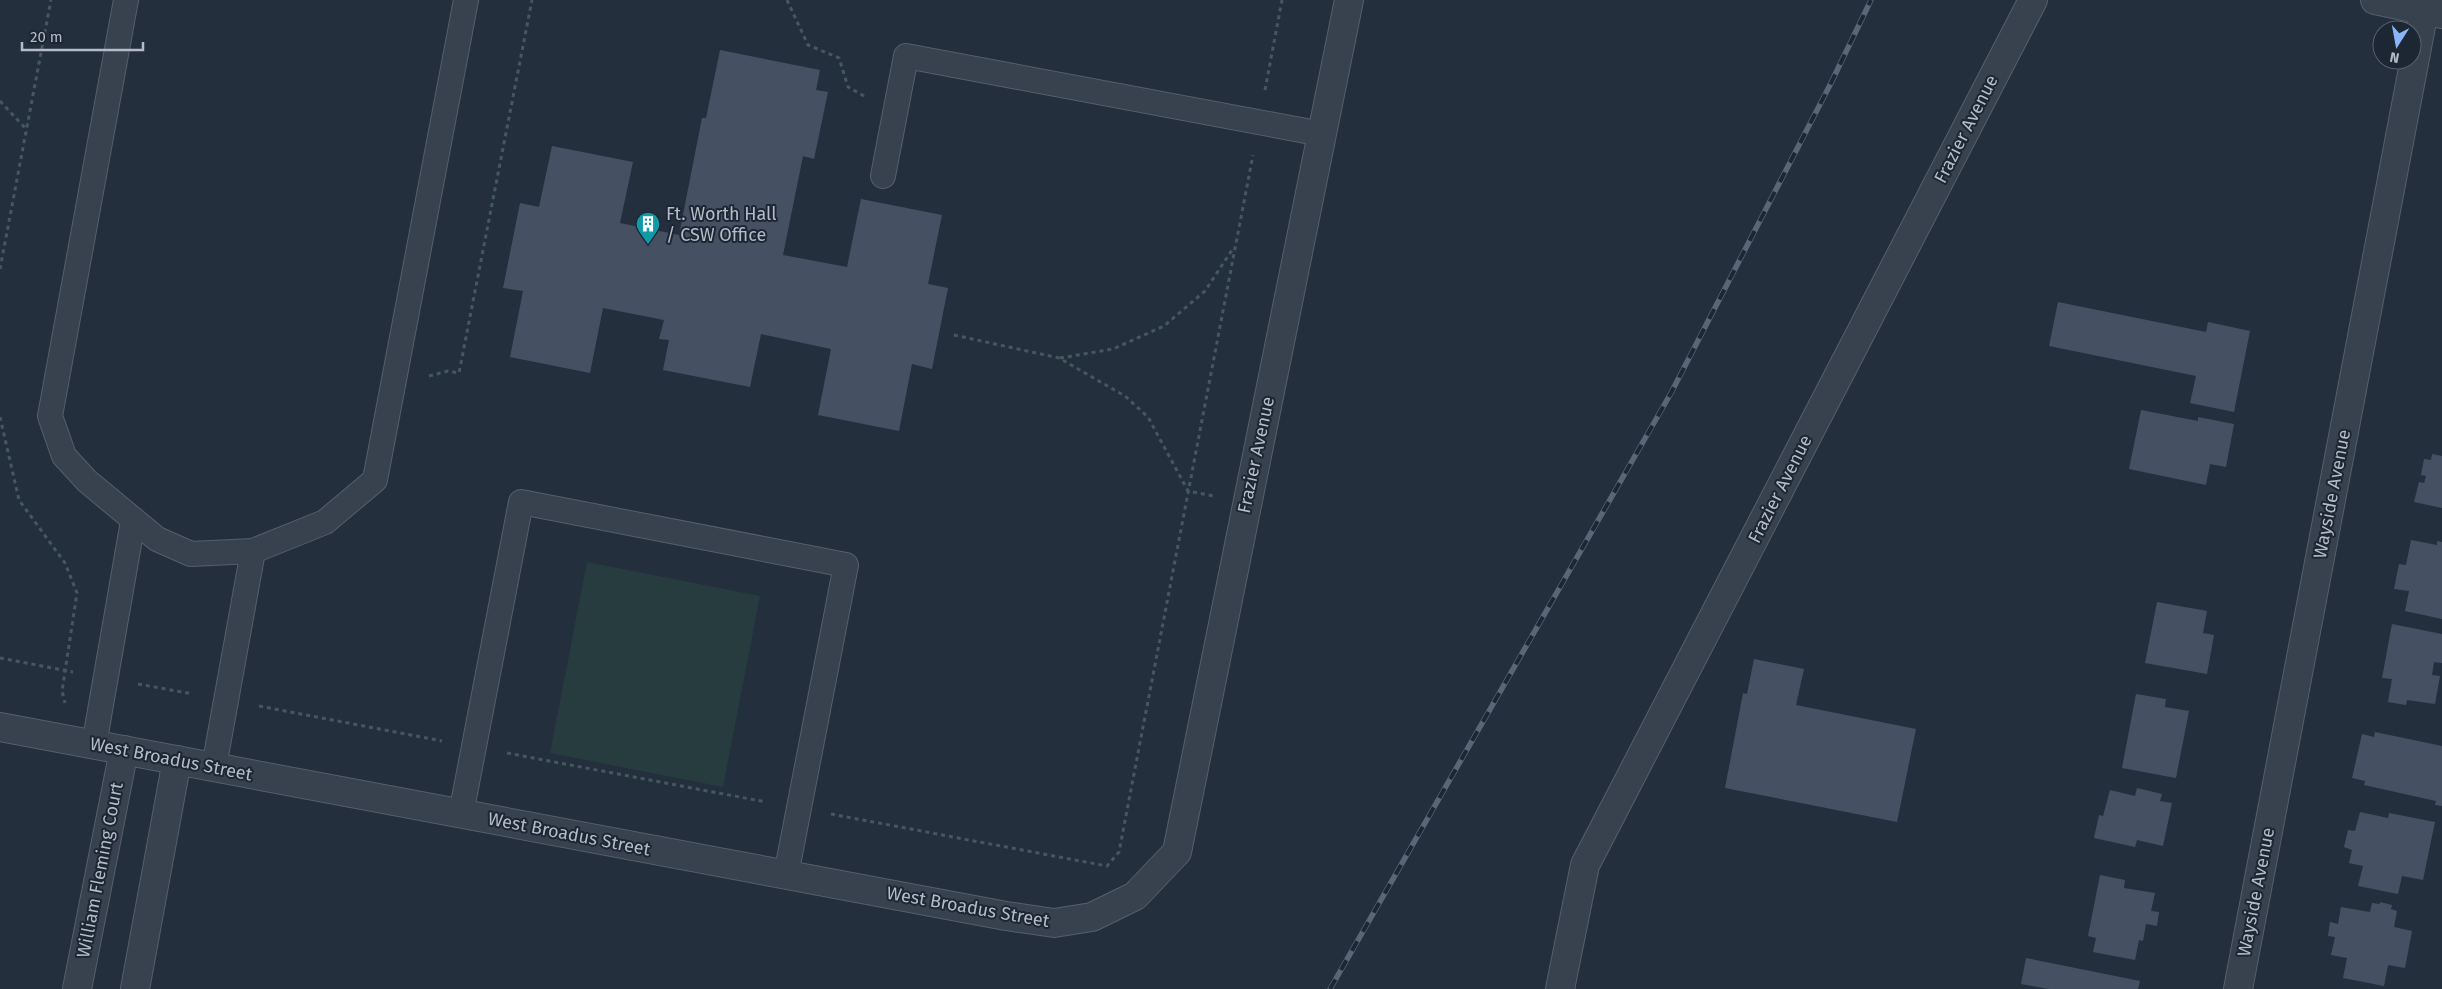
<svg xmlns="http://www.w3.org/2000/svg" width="2442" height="989" font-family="'Fira Sans',sans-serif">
	<rect width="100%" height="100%" fill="#242f3e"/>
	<!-- green -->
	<polygon fill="#263c3f" points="587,562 760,596 723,787 550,753"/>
	<!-- building -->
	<g fill="#455162">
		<polygon points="720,50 820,70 816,90 828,92 814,159 803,156 783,255 847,267 861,199 942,215 928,284 948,288 932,369 912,364 899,431 818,415 831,349 761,334 750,387 663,370 669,340 659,339 664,320 603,308 590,373 510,357 523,291 503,288 520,203 539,207 552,146 633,162 620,223 679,235 702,118 706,118"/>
		<polygon points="2058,302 2206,332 2208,322 2250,331 2234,412 2190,403 2196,376 2049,346"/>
		<polygon points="2141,410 2198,421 2198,417 2234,424 2226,467 2210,464 2206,485 2129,469"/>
		<polygon points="2432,454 2442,456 2442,508 2414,502 2419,482 2424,483 2426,476 2421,475 2424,459 2431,460"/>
		<polygon points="2411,540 2437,545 2437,541 2442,542 2442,619 2405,611 2409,591 2394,589 2399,564 2406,565"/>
		<polygon points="2157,602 2207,611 2203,633 2214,635 2207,674 2145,663"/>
		<polygon points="2392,624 2442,634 2442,663 2434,662 2432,675 2440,676 2435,704 2407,700 2406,705 2388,702 2392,679 2382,678"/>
		<polygon points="1754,659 1804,669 1796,705 1916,729 1897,822 1725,788 1743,693 1747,694"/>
		<polygon points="2136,694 2166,699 2165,707 2189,711 2176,778 2122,768"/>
		<polygon points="2375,732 2442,746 2442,806 2435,805 2436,801 2364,785 2365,781 2352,778 2362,734 2374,737"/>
		<polygon points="2137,788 2162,794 2160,801 2172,803 2163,846 2137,840 2135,847 2094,838 2099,815 2103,816 2110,790 2135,796"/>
		<polygon points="2360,812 2388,818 2389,813 2435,822 2423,880 2402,876 2398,894 2358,886 2363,866 2349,863 2352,850 2344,847 2348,830 2355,831"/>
		<polygon points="2100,875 2125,880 2124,888 2155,893 2151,911 2159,912 2157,926 2146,924 2143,941 2139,940 2135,960 2093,952 2096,938 2088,936"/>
		<polygon points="2380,902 2392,905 2391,909 2397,911 2394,927 2412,931 2405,968 2388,965 2384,986 2343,978 2347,958 2331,955 2335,937 2328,936 2330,922 2338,924 2341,907 2370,912 2372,903 2380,904"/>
		<polygon points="2026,958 2140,981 2138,989 2049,989 2021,984"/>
	</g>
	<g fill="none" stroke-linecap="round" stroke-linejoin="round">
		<defs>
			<g id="service">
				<polyline points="126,0 50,416 64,456 87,481 157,539 191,554 253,551 325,522 375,480 466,0"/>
				<polyline points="883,176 906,56 1322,134"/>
				<polyline points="94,745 133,521"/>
				<polyline points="214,767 253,551"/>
				<polyline points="461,814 521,502 846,565 786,875"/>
			</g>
			<g id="minor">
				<polyline points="2375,0 2442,14"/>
				<polyline points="0,727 1006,916 1054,923 1092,917 1135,896 1177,852 1349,0"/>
				<polyline points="77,989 124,750"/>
				<polyline points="135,989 177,760"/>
				<polyline points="1560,989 1585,865 2033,0"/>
				<polyline points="2238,989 2426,0"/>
			</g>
		</defs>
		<!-- service casing -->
		<use href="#service" stroke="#565f6c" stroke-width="26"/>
		<!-- minor casing -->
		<use href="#minor" stroke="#565f6c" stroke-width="30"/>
		<!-- path -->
		<g stroke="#44595c" stroke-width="3" stroke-dasharray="4 4" stroke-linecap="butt">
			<polyline points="787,0 808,45 839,58 848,87 864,96"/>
			<polyline points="1265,90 1282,0"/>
			<polyline points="0,101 26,129"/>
			<polyline points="0,269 51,0"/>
			<polyline points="954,335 1059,358 1125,396 1148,417 1188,491 1214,496"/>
			<polyline points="1060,358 1113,349 1164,326 1205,291 1234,247"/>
			<polyline points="429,376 448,371 459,373 532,0"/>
			<polyline points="0,417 19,500 65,563 77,593 62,691 65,703"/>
			<polyline points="0,658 73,672"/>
			<polyline points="138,684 193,694"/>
			<polyline points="259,706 442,741"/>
			<polyline points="507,753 766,802"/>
			<polyline points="831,814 1107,866 1119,852 1253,155"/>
		</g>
		<!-- service -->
		<use href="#service" stroke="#38414e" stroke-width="24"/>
		<!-- minor -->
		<use href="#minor" stroke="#38414e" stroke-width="28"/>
		<defs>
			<polyline id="rail" points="1330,989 1671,393 1831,83 1871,0"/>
		</defs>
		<!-- rail casing -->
		<use href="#rail" stroke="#5a6575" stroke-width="5.5"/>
		<!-- rail -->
		<use href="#rail" stroke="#1d2633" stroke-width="4" stroke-dasharray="11" stroke-linecap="butt"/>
	</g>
	<!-- icons -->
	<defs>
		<symbol id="building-pin" viewBox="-11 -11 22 30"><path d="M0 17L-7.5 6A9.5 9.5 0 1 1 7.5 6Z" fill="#0f9aa8" stroke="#1d2633"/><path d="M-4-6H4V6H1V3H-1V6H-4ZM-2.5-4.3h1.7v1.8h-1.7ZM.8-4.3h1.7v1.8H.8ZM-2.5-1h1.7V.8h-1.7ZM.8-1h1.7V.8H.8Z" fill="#fff"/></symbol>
	</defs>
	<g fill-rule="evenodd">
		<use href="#building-pin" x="634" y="210" width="28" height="38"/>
	</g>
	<g text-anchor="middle" stroke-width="4" stroke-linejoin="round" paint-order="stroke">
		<!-- street labels -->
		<g font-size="18" fill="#b4bcc9" stroke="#1d2633">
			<text transform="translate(1966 129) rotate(-63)" y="6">Frazier Avenue</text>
			<text transform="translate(1256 455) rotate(-78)" y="6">Frazier Avenue</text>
			<text transform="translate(1780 489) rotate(-63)" y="6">Frazier Avenue</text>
			<text transform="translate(2332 494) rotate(-79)" y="6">Wayside Avenue</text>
			<text transform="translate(171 759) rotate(11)" y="6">West Broadus Street</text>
			<text transform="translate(569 834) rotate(11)" y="6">West Broadus Street</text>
			<text transform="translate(100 870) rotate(-79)" y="6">William Fleming Court</text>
			<text transform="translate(2256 892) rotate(-79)" y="6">Wayside Avenue</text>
			<text transform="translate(968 907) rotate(10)" y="6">West Broadus Street</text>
		</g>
		<!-- poi labels -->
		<g font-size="18" fill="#b4bcc9" stroke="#1d2633" text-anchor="start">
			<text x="666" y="220">Ft. Worth Hall<tspan x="666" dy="21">/ CSW Office</tspan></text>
		</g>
	</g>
	<!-- north arrow -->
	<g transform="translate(2397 45) rotate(191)"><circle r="24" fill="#1d2633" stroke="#59626f"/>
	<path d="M0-4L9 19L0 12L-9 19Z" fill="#8ab4f8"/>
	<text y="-8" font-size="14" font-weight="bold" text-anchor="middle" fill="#b4bcc9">N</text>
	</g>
	<!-- scale -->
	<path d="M22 42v8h121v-8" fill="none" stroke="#b4bcc9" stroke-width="2.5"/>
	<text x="30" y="42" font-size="15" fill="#b4bcc9" stroke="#1d2633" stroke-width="4" paint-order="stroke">20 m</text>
</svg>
